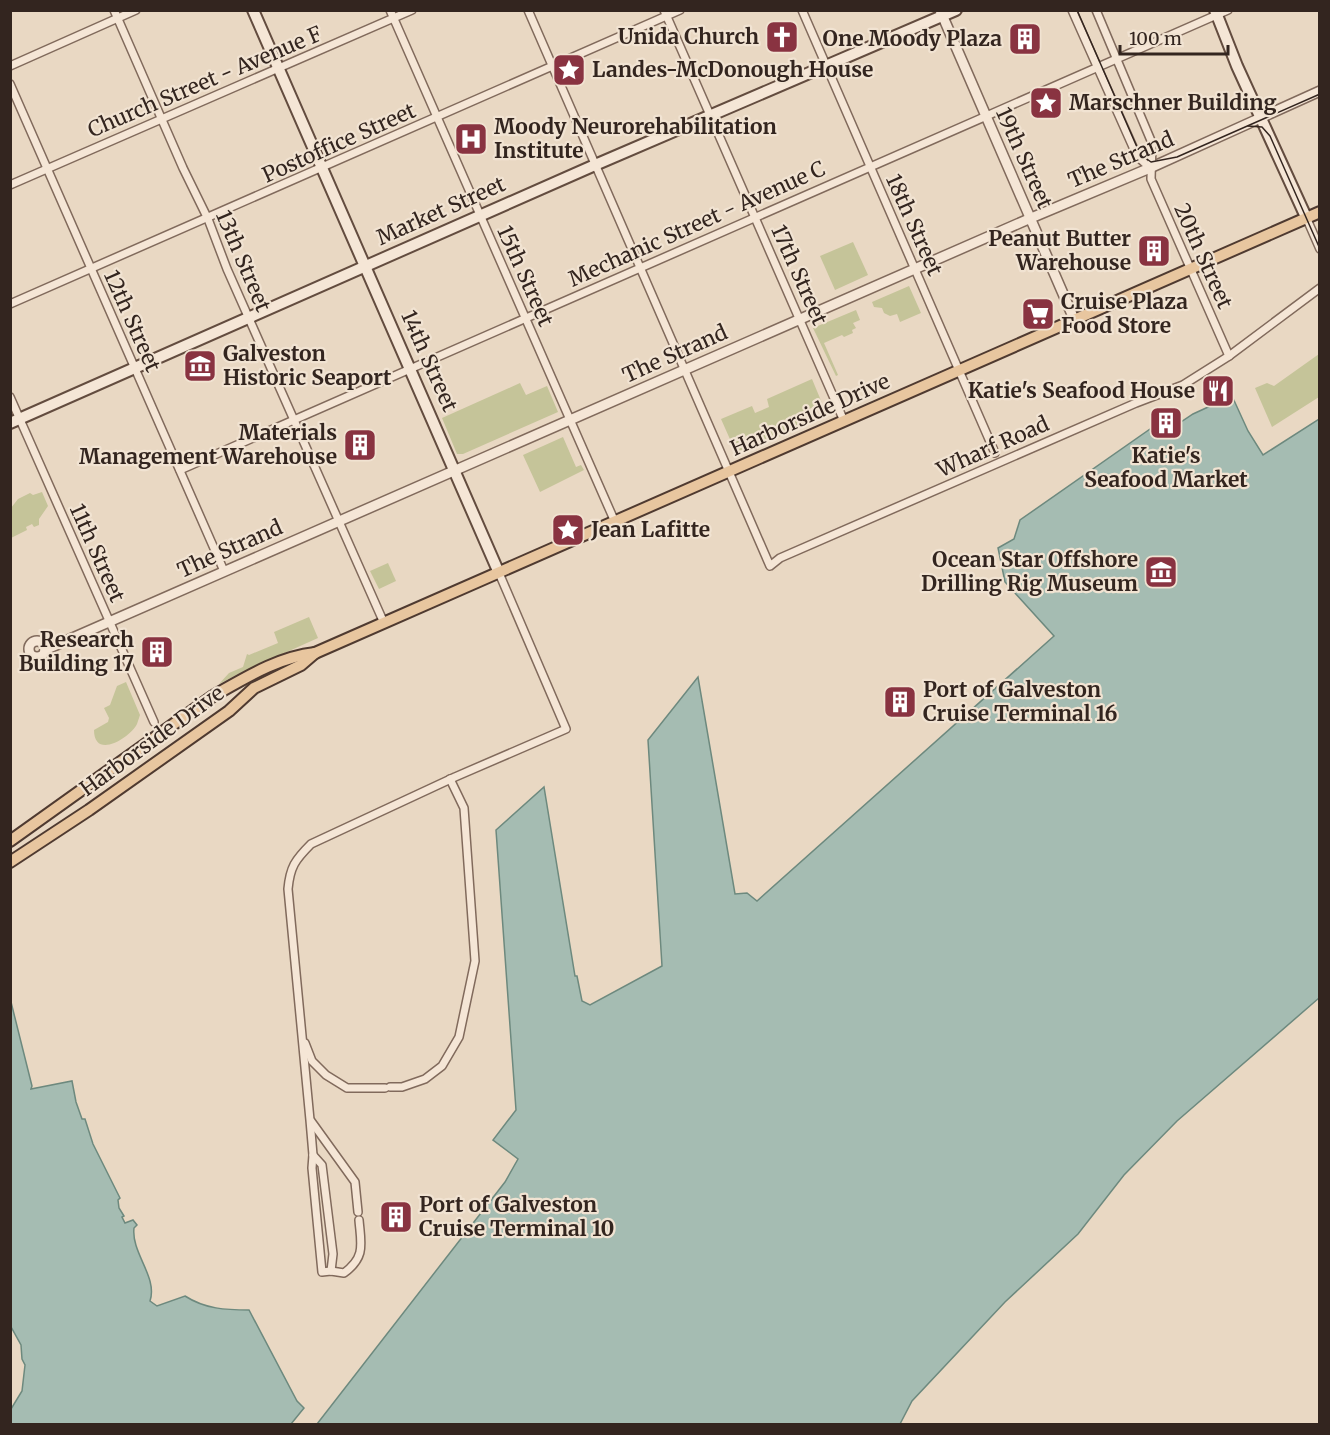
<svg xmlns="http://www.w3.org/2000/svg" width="1330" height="1435" font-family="Merriweather,serif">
	<rect width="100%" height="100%" fill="#e9d8c3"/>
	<!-- green -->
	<g fill="#c5c499">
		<polygon points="853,242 868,275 835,290 820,256"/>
		<polygon points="909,286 921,313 900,322 897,314 890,316 884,313 882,308 874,307 872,302"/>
		<polygon points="856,310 860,320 853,323 856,328 852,330 853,333 844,337 842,335 824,343 838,375 836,376 813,328"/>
		<polygon points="1319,354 1319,397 1272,427 1255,388 1267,383 1274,386"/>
		<polygon points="812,379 822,403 809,409 815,421 737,455 721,419 752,406 755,413 769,407 767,399"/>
		<polygon points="520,383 526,395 547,386 558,412 463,454 457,454 442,418"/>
		<polygon points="563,437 576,467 581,465 584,470 540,492 523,455"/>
		<polygon points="42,492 48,506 39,519 39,525 34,527 32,524 26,527 27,530 11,538 11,508 18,499 30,493 33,495"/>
		<polygon points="388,563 396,581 379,589 370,571"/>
		<polygon points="309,617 318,638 240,673 219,684 229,673 243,667 247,654 249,655 278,643 274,632"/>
		<path d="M126,682L140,715C139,718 138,721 137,724C130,738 94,760 94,730L108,722L109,718L104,708L110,705L117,686Z"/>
	</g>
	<!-- water -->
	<g fill="#a5bcb2" stroke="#6d897e" stroke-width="1.5">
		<polygon points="1232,396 1248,431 1263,455 1319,419 1319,998 1177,1121 1124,1175 1078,1234 1005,1302 912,1401 900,1424 317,1424 505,1182 518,1159 493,1140 516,1110 496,830 544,787 575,976 577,976 582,1001 590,1005 662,966 648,740 698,677 735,894 747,893 757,901 1054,636 1005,582 998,548 1014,539 1020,520 1153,427 1160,436 1193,414"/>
		<path d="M11,1002L32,1086L31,1089L72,1081L76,1102L82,1119H85L93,1144L120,1198L118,1200L119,1208L124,1216L122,1217L125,1223L133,1220L137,1225L134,1228C131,1253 158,1277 150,1301L157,1306L185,1296C205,1309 226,1310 249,1310L297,1401L304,1408L291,1424H11V1409L22,1391L25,1365L22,1359L21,1345L10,1325Z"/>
	</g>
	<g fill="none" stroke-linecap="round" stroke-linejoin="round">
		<defs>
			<g id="minor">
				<polyline points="114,10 183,168 208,219 227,269 384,623"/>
				<polyline points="390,10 615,522"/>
				<polyline points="528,10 770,566 780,558 1136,403 1183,385 1229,356 1320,288"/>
				<polyline points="664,10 844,421"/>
				<polyline points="802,10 995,453"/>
				<polyline points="1072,10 1137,156 1150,168"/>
				<polyline points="1096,10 1152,143 1151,179 1229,356"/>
				<polyline points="10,66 136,10"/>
				<polyline points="10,84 224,571"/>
				<polyline points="10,185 412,10"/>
				<polyline points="1306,217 1320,249"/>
				<polyline points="10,304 680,10"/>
				<polyline points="10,397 154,722"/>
				<polyline points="180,470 1228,10"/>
				<polyline points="305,1043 312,1061 326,1075 347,1088 385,1088"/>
				<polyline points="390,1087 402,1087 425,1079 442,1066 459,1037 475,961 464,808 450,779"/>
				<polyline points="311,1121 355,1182 358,1212"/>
				<polyline points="313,1155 322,1165 333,1254 331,1271"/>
				<path d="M359,1220C361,1244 366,1257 344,1273L331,1271L322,1272L312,1168L313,1155L310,1120L288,889C290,867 295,860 311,844L455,777L566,729L499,573"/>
			</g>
			<g id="tertiary">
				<polyline points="940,10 1074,319"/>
				<circle cx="37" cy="649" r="8"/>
				<polyline points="45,650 1031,218 1150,168 1320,91"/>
			</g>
			<g id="secondary">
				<polyline points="253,10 499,573"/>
				<polyline points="1215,10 1237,66 1306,217"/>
				<polyline points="10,423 595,165 956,10"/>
			</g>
			<g id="primary">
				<path d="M10,841L213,696C245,678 278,657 315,653"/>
				<polyline points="10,862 89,810 229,711 254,688 301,665 315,653 1320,212"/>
			</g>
		</defs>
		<!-- minor casing -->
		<use href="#minor" stroke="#816a5c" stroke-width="10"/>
		<!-- tertiary casing -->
		<use href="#tertiary" stroke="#816a5c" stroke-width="12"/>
		<!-- secondary casing -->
		<use href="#secondary" stroke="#634c3f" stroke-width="14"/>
		<!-- primary casing -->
		<use href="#primary" stroke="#4f3a30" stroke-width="14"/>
		<!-- minor -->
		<use href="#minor" stroke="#f5e6d6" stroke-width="7"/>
		<!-- tertiary -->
		<use href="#tertiary" stroke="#f5e6d6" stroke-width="9"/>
		<!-- secondary -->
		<use href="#secondary" stroke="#f5e6d6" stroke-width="10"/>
		<!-- primary -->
		<use href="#primary" stroke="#e8c69f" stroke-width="10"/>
		<!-- tram -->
		<g stroke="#33251f" stroke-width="1.5">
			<polyline points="1077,10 1140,154 1151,162 1177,157 1320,94"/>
			<polyline points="1248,126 1262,127 1270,136 1320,249"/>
		</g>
	</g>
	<!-- icons -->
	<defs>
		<symbol id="church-square" viewBox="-11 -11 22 22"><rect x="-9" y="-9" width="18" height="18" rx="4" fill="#893341" stroke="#f1e3d2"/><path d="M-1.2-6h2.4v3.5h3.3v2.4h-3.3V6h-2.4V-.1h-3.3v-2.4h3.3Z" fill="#fff"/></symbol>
		<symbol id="building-square" viewBox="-11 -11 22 22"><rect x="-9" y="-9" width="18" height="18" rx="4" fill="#893341" stroke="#f1e3d2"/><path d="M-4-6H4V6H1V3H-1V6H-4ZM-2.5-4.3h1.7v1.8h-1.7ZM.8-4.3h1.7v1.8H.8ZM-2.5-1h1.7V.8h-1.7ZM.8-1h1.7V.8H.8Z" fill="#fff"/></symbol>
		<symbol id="sight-square" viewBox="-11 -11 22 22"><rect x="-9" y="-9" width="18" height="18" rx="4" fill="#893341" stroke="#f1e3d2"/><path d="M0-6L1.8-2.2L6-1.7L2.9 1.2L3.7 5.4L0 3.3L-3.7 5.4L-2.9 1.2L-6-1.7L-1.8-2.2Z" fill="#fff"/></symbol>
		<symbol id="hospital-square" viewBox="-11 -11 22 22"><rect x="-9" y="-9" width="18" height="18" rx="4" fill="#893341" stroke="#f1e3d2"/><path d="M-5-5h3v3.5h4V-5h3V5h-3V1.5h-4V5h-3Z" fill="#fff"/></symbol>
		<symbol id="supermarket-square" viewBox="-11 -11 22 22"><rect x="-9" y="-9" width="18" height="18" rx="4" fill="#893341" stroke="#f1e3d2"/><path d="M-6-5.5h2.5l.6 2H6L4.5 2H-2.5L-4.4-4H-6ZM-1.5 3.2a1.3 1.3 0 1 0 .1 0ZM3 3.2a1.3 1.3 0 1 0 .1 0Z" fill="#fff"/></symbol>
		<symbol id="museum-square" viewBox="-11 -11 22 22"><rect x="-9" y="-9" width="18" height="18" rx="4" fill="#893341" stroke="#f1e3d2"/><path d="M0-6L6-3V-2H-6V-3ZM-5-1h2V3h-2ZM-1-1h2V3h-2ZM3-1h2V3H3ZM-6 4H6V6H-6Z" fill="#fff"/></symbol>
		<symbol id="restaurant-square" viewBox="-11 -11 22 22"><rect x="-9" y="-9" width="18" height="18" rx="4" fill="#893341" stroke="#f1e3d2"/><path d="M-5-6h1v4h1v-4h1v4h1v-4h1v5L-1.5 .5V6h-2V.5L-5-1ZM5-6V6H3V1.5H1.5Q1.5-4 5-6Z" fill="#fff"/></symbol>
	</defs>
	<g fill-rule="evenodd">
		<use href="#church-square" x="763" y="18" width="38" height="38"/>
		<use href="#building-square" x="1006" y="20" width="38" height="38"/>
		<use href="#sight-square" x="550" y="51" width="38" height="38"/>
		<use href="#sight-square" x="1027" y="84" width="38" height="38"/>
		<use href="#hospital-square" x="452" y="120" width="38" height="38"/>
		<use href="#building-square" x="1135" y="232" width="38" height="38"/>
		<use href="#supermarket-square" x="1019" y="295" width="38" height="38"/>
		<use href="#museum-square" x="181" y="347" width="38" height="38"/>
		<use href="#restaurant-square" x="1199" y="372" width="38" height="38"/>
		<use href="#building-square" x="1147" y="404" width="38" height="38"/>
		<use href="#building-square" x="341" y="426" width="38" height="38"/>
		<use href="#sight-square" x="549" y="511" width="38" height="38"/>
		<use href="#museum-square" x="1142" y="553" width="38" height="38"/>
		<use href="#building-square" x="138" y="633" width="38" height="38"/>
		<use href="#building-square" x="881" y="683" width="38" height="38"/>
		<use href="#building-square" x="377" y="1198" width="38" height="38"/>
	</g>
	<g text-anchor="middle" stroke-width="4.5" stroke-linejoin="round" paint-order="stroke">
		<!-- poi labels -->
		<g font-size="21" font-weight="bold" fill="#33251f" stroke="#f1e3d2" text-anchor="start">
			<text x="759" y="44" text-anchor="end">Unida Church</text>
			<text x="1002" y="46" text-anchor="end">One Moody Plaza</text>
			<text x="592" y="77">Landes-McDonough House</text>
			<text x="1069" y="110">Marschner Building</text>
			<text x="494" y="134">Moody Neurorehabilitation<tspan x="494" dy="24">Institute</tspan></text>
			<text x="1131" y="246" text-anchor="end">Peanut Butter<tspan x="1131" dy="24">Warehouse</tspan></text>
			<text x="1061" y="309">Cruise Plaza<tspan x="1061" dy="24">Food Store</tspan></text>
			<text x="223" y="361">Galveston<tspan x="223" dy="24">Historic Seaport</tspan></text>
			<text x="1195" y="398" text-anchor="end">Katie's Seafood House</text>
			<text x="337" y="440" text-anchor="end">Materials<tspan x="337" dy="24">Management Warehouse</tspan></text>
			<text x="1166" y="463" text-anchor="middle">Katie's<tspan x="1166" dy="24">Seafood Market</tspan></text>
			<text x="591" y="537">Jean Lafitte</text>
			<text x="1138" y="567" text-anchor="end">Ocean Star Offshore<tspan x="1138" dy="24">Drilling Rig Museum</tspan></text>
			<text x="134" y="647" text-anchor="end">Research<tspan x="134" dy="24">Building 17</tspan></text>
			<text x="923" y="697">Port of Galveston<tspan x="923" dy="24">Cruise Terminal 16</tspan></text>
			<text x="419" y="1212">Port of Galveston<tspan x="419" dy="24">Cruise Terminal 10</tspan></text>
		</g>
		<!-- street labels -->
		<g font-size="21" fill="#33251f" stroke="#f1e3d2">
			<text transform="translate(205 82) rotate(-23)" y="7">Church Street - Avenue F</text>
			<text transform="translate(339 143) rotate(-24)" y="7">Postoffice Street</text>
			<text transform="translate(1024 158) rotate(66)" y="7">19th Street</text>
			<text transform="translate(1121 160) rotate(-23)" y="7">The Strand</text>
			<text transform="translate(441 211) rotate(-24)" y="7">Market Street</text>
			<text transform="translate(697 224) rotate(-24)" y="7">Mechanic Street - Avenue C</text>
			<text transform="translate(914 225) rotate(66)" y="7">18th Street</text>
			<text transform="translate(1203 256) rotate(66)" y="7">20th Street</text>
			<text transform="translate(243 261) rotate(67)" y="7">13th Street</text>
			<text transform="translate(799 275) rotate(66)" y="7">17th Street</text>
			<text transform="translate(525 276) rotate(66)" y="7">15th Street</text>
			<text transform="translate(132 321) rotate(66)" y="7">12th Street</text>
			<text transform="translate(675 354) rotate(-24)" y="7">The Strand</text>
			<text transform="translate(429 361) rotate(66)" y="7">14th Street</text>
			<text transform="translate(810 415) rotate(-24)" y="7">Harborside Drive</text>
			<text transform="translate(993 447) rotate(-24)" y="7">Wharf Road</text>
			<text transform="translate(230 549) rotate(-24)" y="7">The Strand</text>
			<text transform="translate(97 553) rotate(66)" y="7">11th Street</text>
			<text transform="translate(152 741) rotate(-36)" y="7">Harborside Drive</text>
		</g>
	</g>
	<!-- border -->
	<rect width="1330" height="1435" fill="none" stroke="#33251f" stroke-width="24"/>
	<!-- scale -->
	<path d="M1120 45v9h108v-9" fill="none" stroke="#33251f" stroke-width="3"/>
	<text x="1129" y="45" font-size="18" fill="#33251f" stroke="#f1e3d2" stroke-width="4.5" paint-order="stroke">100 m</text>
</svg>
